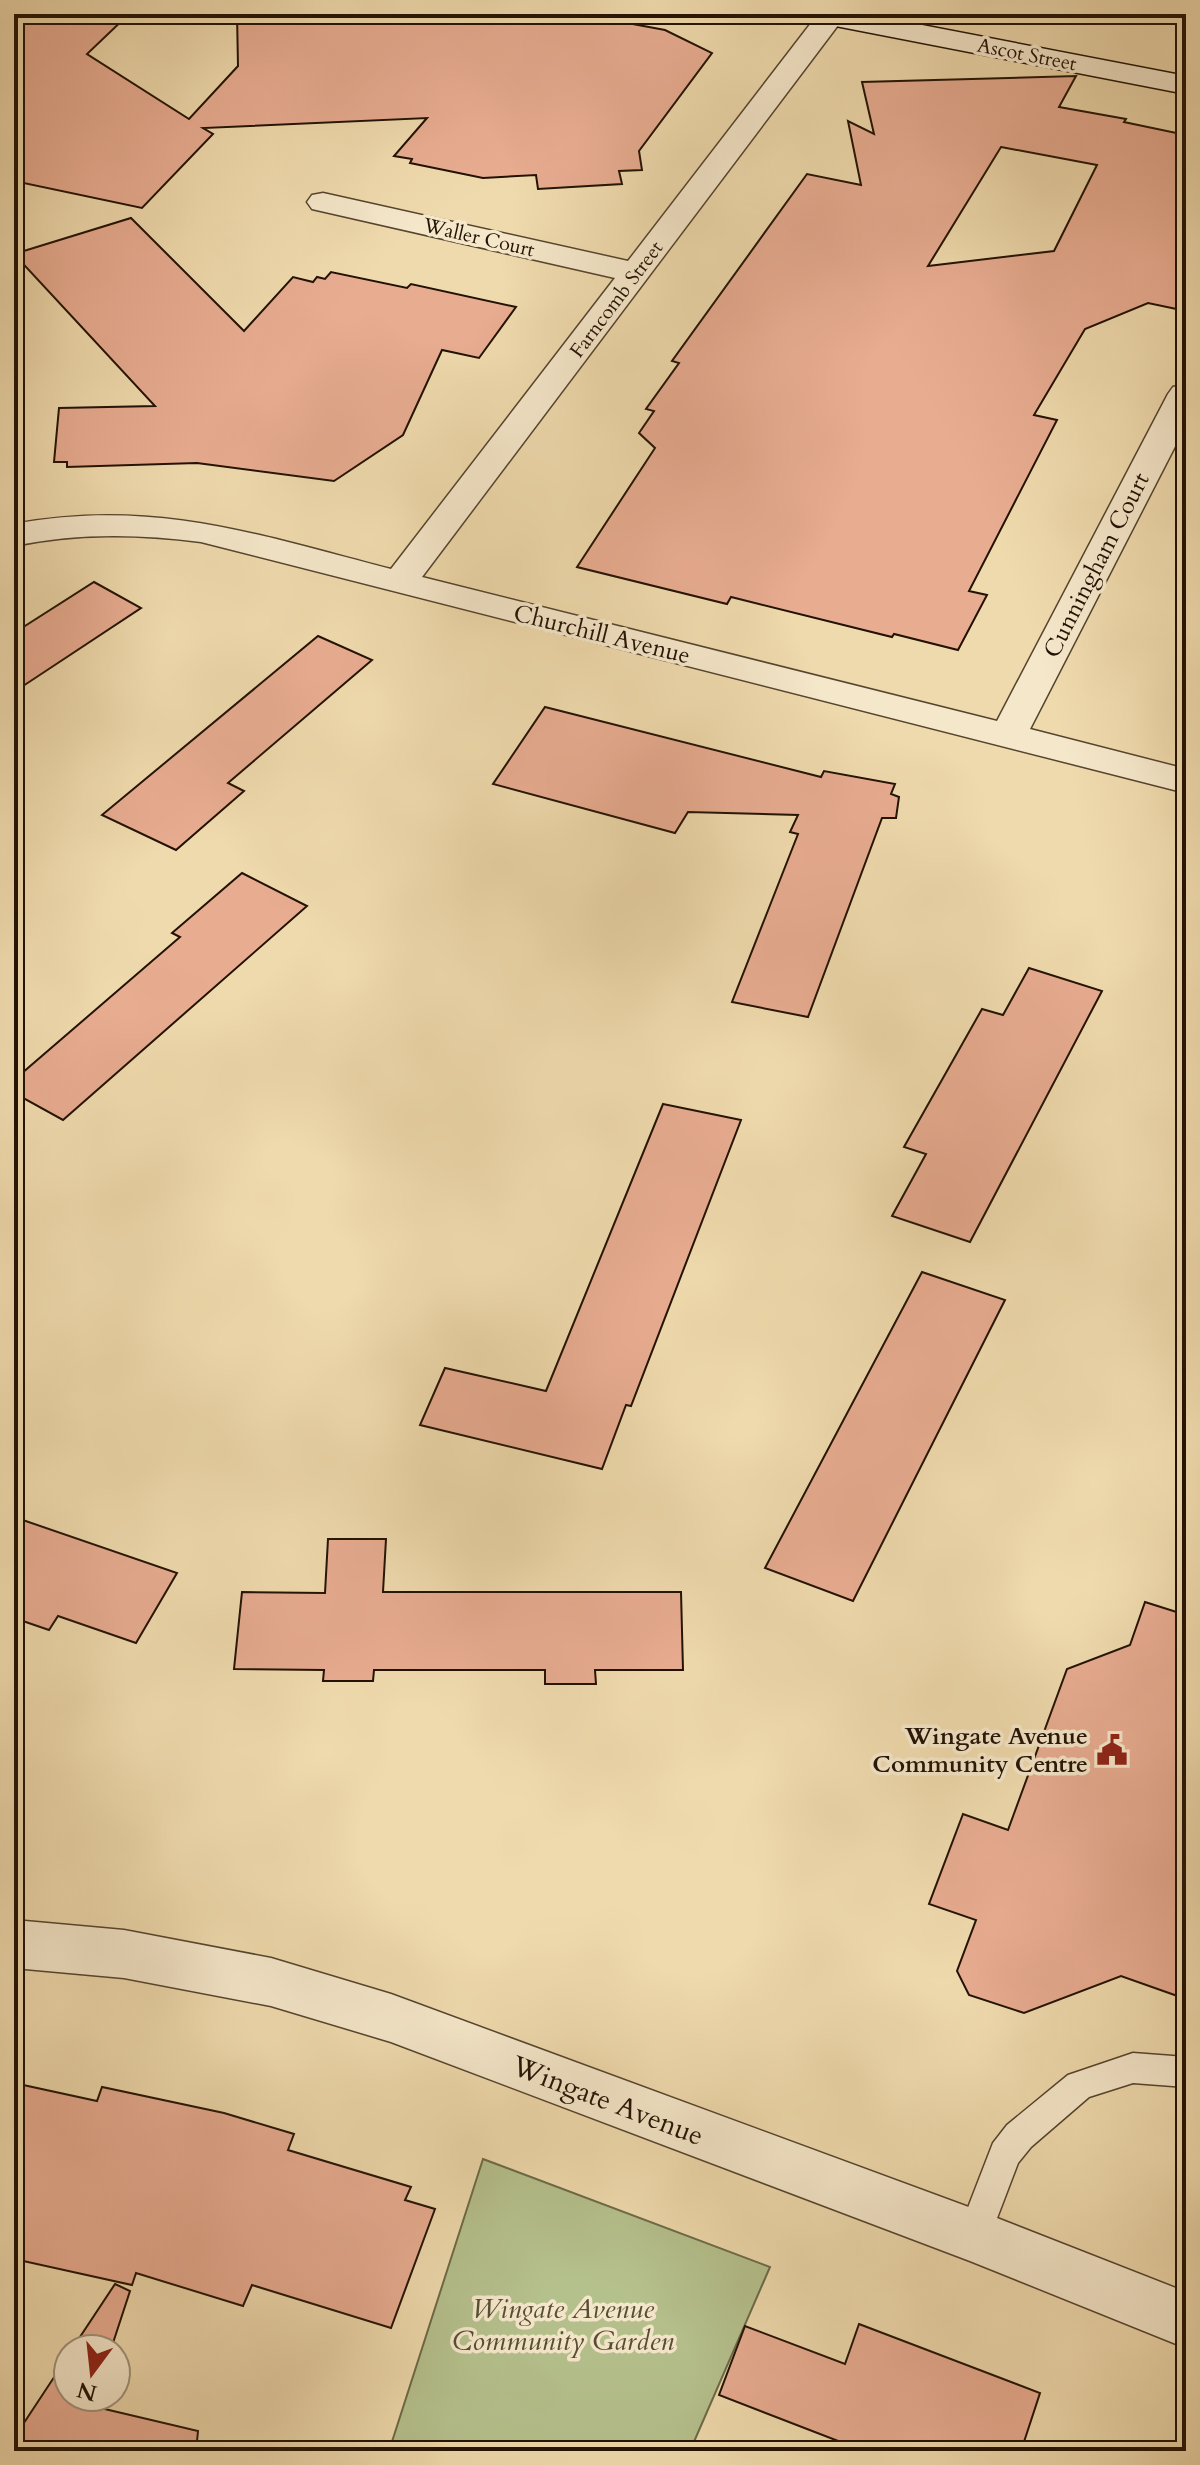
<svg xmlns="http://www.w3.org/2000/svg" width="1200" height="2465" font-family="Cardo,serif">
	<rect width="100%" height="100%" fill="#efdaad"/>
	<filter id="stains"><feTurbulence type="fractalNoise" baseFrequency=".0025" numOctaves="4"/><feColorMatrix values="0 0 0 0 .2 0 0 0 0 .09 0 0 0 0 .02 0 0 0 .5 -.17"/></filter>
	<radialGradient id="worn" r=".72"><stop offset=".6" stop-color="#630" stop-opacity="0"/><stop offset="1" stop-color="#630" stop-opacity=".3"/></radialGradient>
	<!-- green -->
	<polygon fill="#b5c18d" stroke="#6c6a48" stroke-width="2" points="483,2159 770,2267 690,2451 389,2451"/>
	<!-- building -->
	<g fill="#e8ac91" stroke="#221204" stroke-width="2" fill-rule="evenodd">
		<polygon points="14,14 129,14 87,54 189,119 238,66 237,14 579,14 665,30 712,53 639,151 642,170 619,171 622,184 538,189 536,175 483,178 410,163 412,159 394,156 427,118 203,128 213,134 142,208 14,181"/>
		<path d="M1076,76L1059,107L1126,119L1124,122L1186,135V311L1148,303L1085,329L1034,415L1057,420L969,591L987,595L958,650L894,634L892,637L731,597L727,604L577,567L655,448L639,433L654,411L646,409L679,363L672,361L807,174L861,185L848,121L874,134L862,82ZM1001,147L1097,165L1054,251L928,266Z"/>
		<polygon points="131,218 244,331 293,277 313,282 317,277 325,279 331,272 407,288 411,284 516,307 479,358 442,350 403,435 334,481 197,463 67,467 67,462 54,462 59,408 155,406 14,254"/>
		<polygon points="94,582 141,608 14,692 14,633"/>
		<polygon points="318,636 372,660 228,783 244,791 176,850 102,815"/>
		<polygon points="545,707 821,777 824,771 895,784 891,794 899,797 896,818 882,818 808,1017 732,1002 798,834 790,832 798,815 688,812 675,833 493,784"/>
		<polygon points="242,873 307,906 63,1120 14,1093 14,1080 180,937 172,933"/>
		<polygon points="1029,968 1102,991 970,1242 892,1216 926,1154 904,1147 982,1009 1003,1015"/>
		<polygon points="663,1104 741,1120 631,1406 626,1405 602,1469 420,1425 445,1368 546,1391"/>
		<polygon points="922,1272 1005,1300 853,1601 765,1568"/>
		<polygon points="14,1517 177,1573 136,1643 58,1616 49,1630 14,1618"/>
		<polygon points="328,1539 386,1539 383,1592 681,1592 683,1670 595,1670 596,1684 545,1684 545,1670 374,1670 373,1681 323,1681 324,1670 234,1669 242,1592 325,1593"/>
		<polygon points="1145,1602 1186,1615 1186,1999 1121,1976 1024,2013 969,1995 957,1971 976,1920 929,1904 963,1814 1008,1830 1067,1669 1130,1645"/>
		<polygon points="14,2083 97,2101 102,2087 224,2113 294,2134 288,2150 411,2187 405,2200 435,2209 391,2328 252,2285 243,2306 136,2273 132,2285 14,2259"/>
		<polygon points="115,2284 130,2291 111,2349 72,2349"/>
		<polygon points="859,2324 1040,2393 1021,2451 864,2451 719,2395 745,2326 845,2364"/>
		<polygon points="68,2356 68,2397 95,2397 92,2406 198,2431 196,2451 14,2451 14,2438"/>
	</g>
	<g fill="none" stroke-linecap="round" stroke-linejoin="round">
		<defs>
			<polygon id="lane" points="1133,2053 1186,2057 1186,2087 1133,2083 1089,2097 1031,2147 1018,2163 986,2247 974,2252 962,2247 957,2236 993,2143 1007,2125 1068,2075"/>
			<g id="street">
				<path d="M818,14L845,16L422,577L997,721L1168,394L1173,387L1186,384V425L1030,729L1186,769V793L201,542C137,534 78,533 14,546V524C154,498 258,535 391,569L615,278L312,209L307,202L312,195L323,193L628,261Z"/>
				<polygon points="14,1920 124,1930 271,1958 391,1994 974,2209 1186,2292 1186,2348 970,2261 391,2042 271,2006 124,1978 14,1968"/>
			</g>
			<polygon id="secondary" points="806,14 865,14 1186,76 1186,94 820,23 810,20"/>
		</defs>
		<!-- lane casing -->
		<use href="#lane" stroke="#55442e" stroke-width="3"/>
		<!-- street casing -->
		<use href="#street" stroke="#55442e" stroke-width="3"/>
		<!-- secondary casing -->
		<use href="#secondary" stroke="#221204" stroke-width="3"/>
		<!-- lane -->
		<use href="#lane" fill="#f5e7ca" fill-rule="evenodd"/>
		<!-- street -->
		<use href="#street" fill="#f5e7ca" fill-rule="evenodd"/>
		<!-- secondary -->
		<use href="#secondary" fill="#f5e7ca" fill-rule="evenodd"/>
	</g>
	<!-- icons -->
	<defs>
		<symbol id="civic-bare" viewBox="-9 -9 18 18"><path d="M-.6-6.5H3V-4.5H.6V-3L4-1V1h2V6H-6V1h2V-1L-.6-3ZM-1.2 2.5V6h2.4V2.5Z" fill="#8f2418" stroke="#f5e7ca" stroke-width="2.5" paint-order="stroke"/></symbol>
	</defs>
	<g fill-rule="evenodd">
		<use href="#civic-bare" x="1090" y="1728" width="44" height="44"/>
	</g>
	<g text-anchor="middle" stroke-width="7" stroke-linejoin="round" paint-order="stroke">
		<!-- far-street labels -->
		<g font-size="20" fill="#221204" stroke="#f5e7ca">
			<text transform="translate(1027 54) rotate(11)" y="7">Ascot Street</text>
			<text transform="translate(479 237) rotate(13)" y="7">Waller Court</text>
			<text transform="translate(616 299) rotate(-53)" y="7">Farncomb Street</text>
		</g>
		<!-- street labels -->
		<g font-size="24" fill="#221204" stroke="#f5e7ca">
			<text transform="translate(1096 565) rotate(-63)" y="8">Cunningham Court</text>
			<text transform="translate(602 634) rotate(14)" y="8">Churchill Avenue</text>
		</g>
		<!-- poi labels -->
		<g font-size="24" font-weight="bold" fill="#221204" stroke="#f5e7ca" text-anchor="end">
			<text x="1088" y="1744">Wingate Avenue<tspan x="1088" dy="28">Community Centre</tspan></text>
		</g>
		<!-- near-street labels -->
		<g font-size="28" fill="#221204" stroke="#f5e7ca">
			<text transform="translate(608 2100) rotate(21)" y="10">Wingate Avenue</text>
		</g>
		<!-- near-park labels -->
		<g font-size="28" font-style="italic" fill="#554f34" stroke="#f5e7ca">
			<text x="563" y="2318">Wingate Avenue<tspan x="563" dy="32">Community Garden</tspan></text>
		</g>
	</g>
	<!-- margin -->
	<rect width="1200" height="2465" fill="none" stroke="#efdaad" stroke-width="48"/>
	<rect x="16" y="16" width="1168" height="2433" fill="none" stroke="#221204" stroke-width="4"/>
	<rect x="24" y="24" width="1152" height="2417" fill="none" stroke="#221204" stroke-width="2"/>
	<!-- north arrow -->
	<g transform="translate(92 2373) rotate(195)"><circle r="38" fill="#f5e7ca" stroke="#a1927b" stroke-width="2"/>
	<path d="M0-6L14 30L0 20L-14 30Z" fill="#8f2418"/>
	<text y="-12" font-size="22" font-weight="bold" text-anchor="middle" fill="#221204">N</text>
	</g>
	<rect width="100%" height="100%" filter="url(#stains)"/>
	<rect width="100%" height="100%" fill="url(#worn)"/>
</svg>
